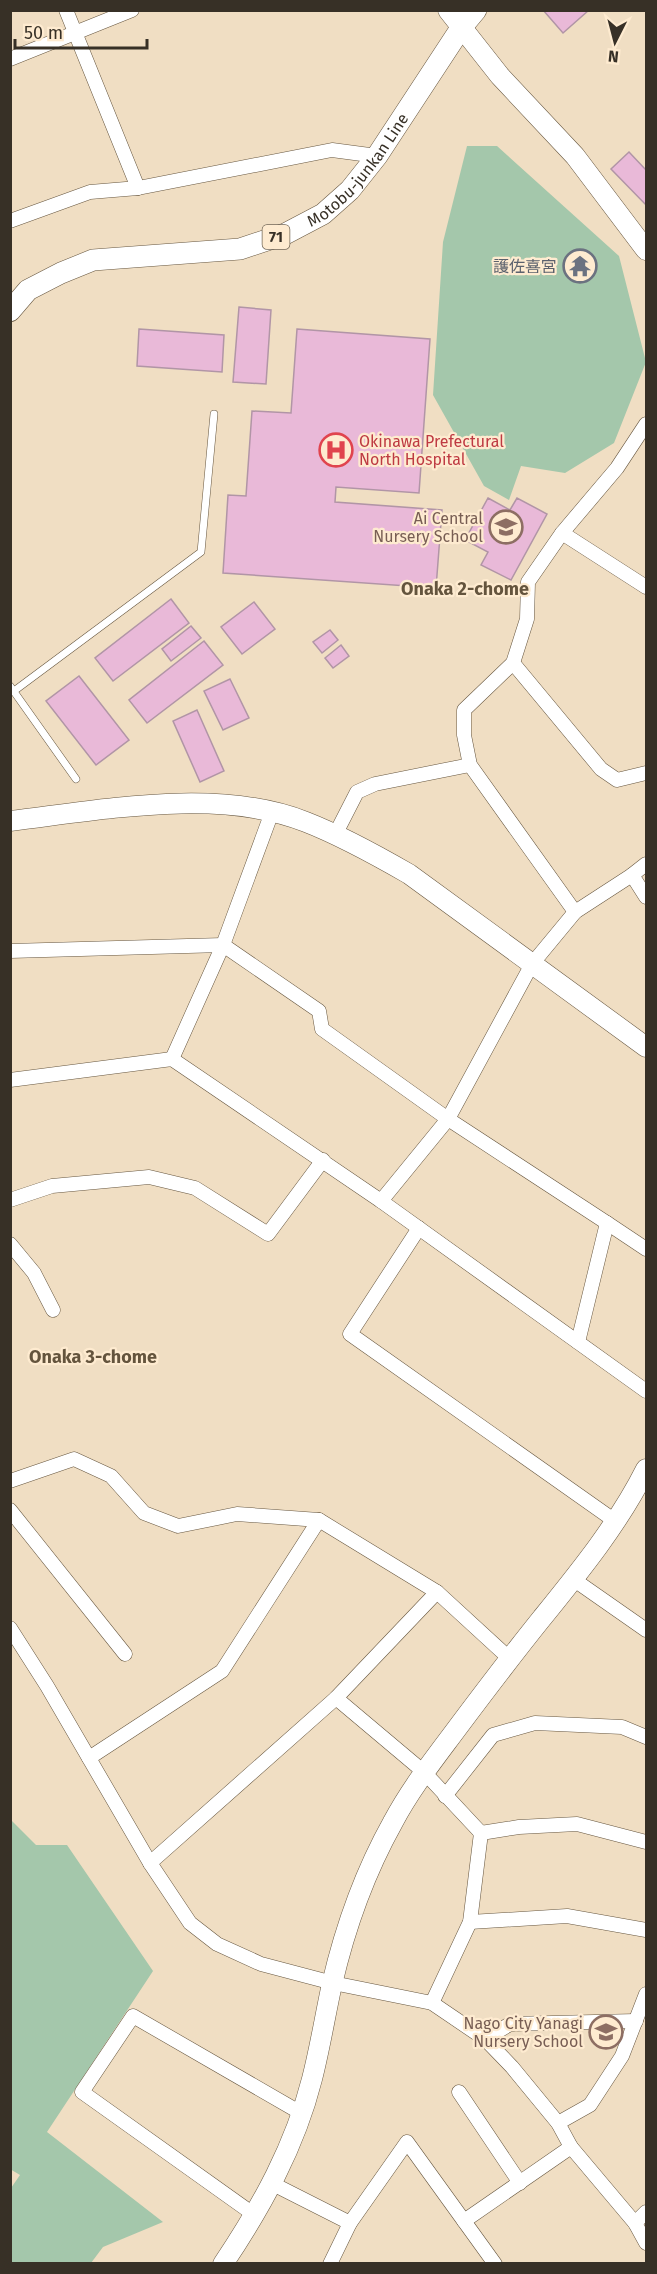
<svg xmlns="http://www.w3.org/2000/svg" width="657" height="2274" font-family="'Fira Sans','Noto Sans JP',sans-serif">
	<rect width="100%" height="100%" fill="#f0dec3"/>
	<!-- green -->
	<g fill="#a4c7ab">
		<polygon points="467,146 497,146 619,256 646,362 614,443 565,473 521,466 509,500 484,486 433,395 443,242"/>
		<polygon points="10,1819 36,1845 67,1845 153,1971 47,2132 163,2222 103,2247 91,2263 11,2263 11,2188 20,2175 10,2169"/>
	</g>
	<!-- building -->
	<g fill="#e9b9d8" stroke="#b195a6" stroke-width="1.5">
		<polygon points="543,10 589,10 563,33"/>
		<polygon points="629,152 646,170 646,205 611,169"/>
		<polygon points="239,307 271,310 266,384 233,382"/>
		<polygon points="139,329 224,335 222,372 137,366"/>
		<polygon points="297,329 430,339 419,493 336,487 335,502 442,510 436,588 223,573 228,495 246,496 252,411 291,413"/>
		<polygon points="488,498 510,510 517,498 547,514 511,580 481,565 488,552 465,540"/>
		<polygon points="171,599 189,623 113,681 95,658"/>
		<polygon points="254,602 275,629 242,654 221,627"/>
		<polygon points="191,626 201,638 171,661 162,649"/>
		<polygon points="330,630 338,640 322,653 313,642"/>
		<polygon points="204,641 223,665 147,723 129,700"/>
		<polygon points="341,645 349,656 333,668 325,658"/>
		<polygon points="79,676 129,740 96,765 46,701"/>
		<polygon points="230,679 249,718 223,730 204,691"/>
		<polygon points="197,710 224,771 200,782 173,721"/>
	</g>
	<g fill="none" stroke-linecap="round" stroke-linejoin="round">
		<defs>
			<g id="lane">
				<polyline points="10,686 76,779"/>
				<polyline points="14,691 201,552 214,414"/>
			</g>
			<g id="street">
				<polyline points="66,10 138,188"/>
				<polyline points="10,59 132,10"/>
				<polyline points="10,221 90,192 138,188 332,150 377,156"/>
				<polyline points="562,533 646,587"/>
				<polyline points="513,663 601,769 617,780 646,773"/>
				<polyline points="335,835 357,792 375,784 470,765"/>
				<polyline points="646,864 632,875 646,897"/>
				<polyline points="575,912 470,765 464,735 464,710 513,663 527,619 528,582 562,533 617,468 646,424"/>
				<polyline points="10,951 223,945 319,1011 322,1029 448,1119 607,1223 578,1342"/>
				<polyline points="172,1059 223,945 272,812"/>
				<polyline points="10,1080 172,1059 381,1201 646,1391"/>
				<polyline points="10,1200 52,1186 149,1177 195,1188 268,1234 323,1160"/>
				<polyline points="381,1201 448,1119 532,964 575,912 632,875"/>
				<polyline points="607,1223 646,1249"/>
				<polyline points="419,1228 350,1334 615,1521"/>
				<polyline points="10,1244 34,1273 53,1310"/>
				<polyline points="10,1481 74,1459 111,1476 144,1513 178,1526 237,1514 319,1520 437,1592 509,1658"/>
				<polyline points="10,1510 125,1654"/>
				<polyline points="573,1579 646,1630"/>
				<polyline points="10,1628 47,1686 150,1863 190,1923 217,1944 261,1964 333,1983 432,2003 485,2039 512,2067 558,2123 571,2147 635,2223 646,2243"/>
				<polyline points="336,1698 424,1772 481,1833"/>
				<polyline points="89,1758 222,1671 319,1520"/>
				<polyline points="445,1796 493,1735 535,1723 622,1727 646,1737"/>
				<polyline points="481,1833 519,1827 577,1824 646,1842"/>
				<polyline points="150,1863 336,1698 437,1592"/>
				<polyline points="470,1922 567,1916 646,1930"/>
				<polyline points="432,2003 470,1922 481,1833"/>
				<polyline points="485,2039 510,2024 636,2021"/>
				<polyline points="459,2092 520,2183"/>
				<polyline points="558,2123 590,2105 622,2056 646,1994"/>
				<polyline points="273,2184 350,2223"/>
				<polyline points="256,2216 82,2092 133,2016 301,2113"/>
				<polyline points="464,2221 571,2147"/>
				<polyline points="635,2223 646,2212"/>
				<polyline points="330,2264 350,2223 407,2142 495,2264"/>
			</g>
			<g id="secondary">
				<polyline points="448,10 500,76 575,156 646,250"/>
				<path d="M10,821C102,810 219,787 306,822C342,836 376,855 409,874L646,1047"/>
				<path d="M223,2264C262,2206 295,2146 312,2079C320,2048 325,2016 332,1984C345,1928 365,1872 393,1822C411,1788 435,1758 458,1727C485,1691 513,1654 542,1618C580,1571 619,1523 646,1469"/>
			</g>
			<g id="primary">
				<path id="s1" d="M10,311L28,290L61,273L93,260L240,249L285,234L323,214L350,190L377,156L461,28L476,10"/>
			</g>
		</defs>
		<!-- lane casing -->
		<use href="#lane" stroke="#675740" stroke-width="8"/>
		<!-- street casing -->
		<use href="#street" stroke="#675740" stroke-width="15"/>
		<!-- secondary casing -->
		<use href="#secondary" stroke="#675740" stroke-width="21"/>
		<!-- primary casing -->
		<use href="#primary" stroke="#675740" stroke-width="22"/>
		<!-- lane -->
		<use href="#lane" stroke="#fff" stroke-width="7"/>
		<!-- street -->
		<use href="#street" stroke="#fff" stroke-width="14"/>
		<!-- secondary -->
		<use href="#secondary" stroke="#fff" stroke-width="20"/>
		<!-- primary -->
		<use href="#primary" stroke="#fff" stroke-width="21"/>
	</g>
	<!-- icons -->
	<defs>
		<symbol id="temple-ring" viewBox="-11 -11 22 22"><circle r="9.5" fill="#feebd0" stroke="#6b7280" stroke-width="1.5"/><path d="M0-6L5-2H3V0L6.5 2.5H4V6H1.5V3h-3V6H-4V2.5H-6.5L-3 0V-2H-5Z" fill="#6b7280"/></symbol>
		<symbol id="hospital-ring" viewBox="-11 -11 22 22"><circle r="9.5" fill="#feebd0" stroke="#e0444e" stroke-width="1.5"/><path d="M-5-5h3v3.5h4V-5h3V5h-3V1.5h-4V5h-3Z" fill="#e0444e"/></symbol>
		<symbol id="school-ring" viewBox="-11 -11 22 22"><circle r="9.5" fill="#feebd0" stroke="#8d6e63" stroke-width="1.5"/><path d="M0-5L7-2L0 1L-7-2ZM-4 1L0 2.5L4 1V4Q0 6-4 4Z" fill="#8d6e63"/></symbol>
	</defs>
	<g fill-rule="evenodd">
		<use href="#temple-ring" x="561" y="247" width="38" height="38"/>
		<use href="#hospital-ring" x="317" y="431" width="38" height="38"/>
		<use href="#school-ring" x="487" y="508" width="38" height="38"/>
		<use href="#school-ring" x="587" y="2013" width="38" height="38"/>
	</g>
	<g text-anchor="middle" stroke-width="4.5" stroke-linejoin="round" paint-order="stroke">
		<!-- shield labels -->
		<rect fill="#feebd0" stroke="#736859" stroke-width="1.5" x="262.5" y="225" width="27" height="24" rx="4.5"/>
		<g font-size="15" font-weight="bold" fill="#373026">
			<text x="276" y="242">71</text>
		</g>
		<!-- street labels -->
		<g font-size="16" fill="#373026" stroke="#feebd0">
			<text dy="6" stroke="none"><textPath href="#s1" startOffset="393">Motobu-junkan Line</textPath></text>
		</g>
		<!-- worship labels -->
		<g font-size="16" fill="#5b616d" stroke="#feebd0" text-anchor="end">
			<text x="557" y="272">護佐喜宮</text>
		</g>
		<!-- health labels -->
		<g font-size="16" fill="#be3a42" stroke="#feebd0" text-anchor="start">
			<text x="359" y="447">Okinawa Prefectural<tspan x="359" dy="18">North Hospital</tspan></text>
		</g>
		<!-- education labels -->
		<g font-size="16" fill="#785e54" stroke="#feebd0" text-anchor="end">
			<text x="483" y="524">Ai Central<tspan x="483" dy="18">Nursery School</tspan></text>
			<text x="583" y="2029">Nago City Yanagi<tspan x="583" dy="18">Nursery School</tspan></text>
		</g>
		<!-- neighbourhood labels -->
		<g font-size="18" font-weight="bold" fill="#64543d" stroke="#feebd0">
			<text x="465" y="595">Onaka 2-chome</text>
			<text x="93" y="1363">Onaka 3-chome</text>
		</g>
	</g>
	<!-- border -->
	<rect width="657" height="2274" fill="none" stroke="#373026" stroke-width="24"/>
	<!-- north arrow -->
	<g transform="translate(615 42) rotate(186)" stroke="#feebd0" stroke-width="4.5" paint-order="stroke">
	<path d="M0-4.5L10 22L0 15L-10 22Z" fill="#373026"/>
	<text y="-9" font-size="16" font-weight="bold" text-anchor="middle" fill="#373026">N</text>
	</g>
	<!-- scale -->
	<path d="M15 39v9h132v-9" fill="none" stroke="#373026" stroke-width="3"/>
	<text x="24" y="39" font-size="18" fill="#373026" stroke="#feebd0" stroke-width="4.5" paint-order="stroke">50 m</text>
</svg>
